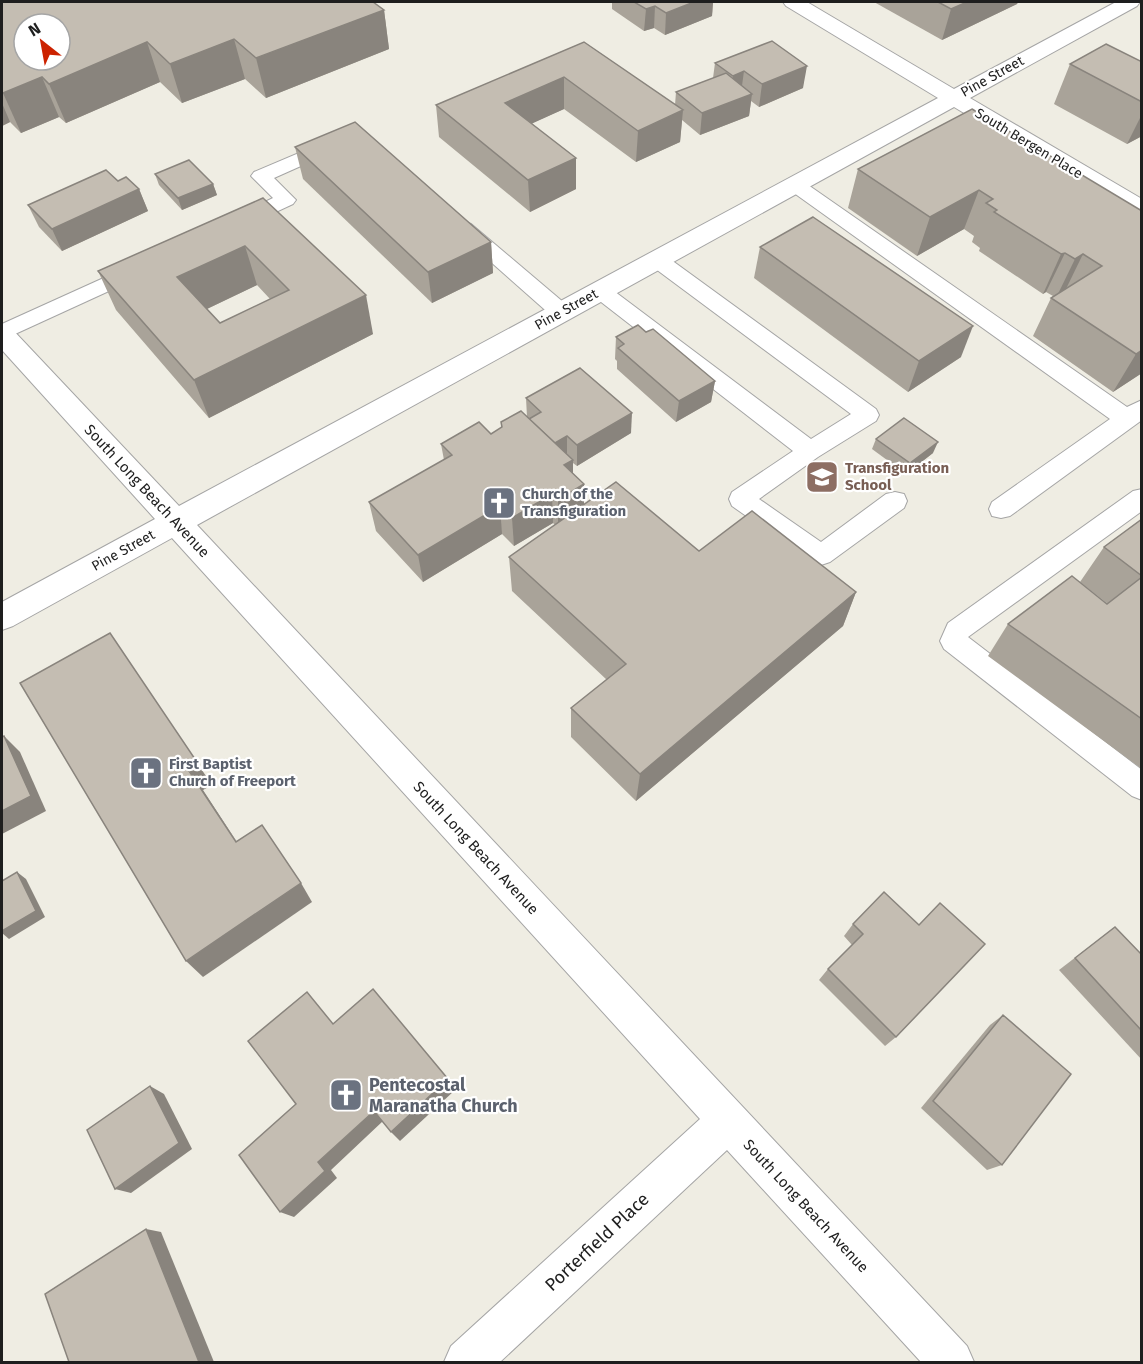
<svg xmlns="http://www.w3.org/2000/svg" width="1143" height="1364" font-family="'Fira Sans',sans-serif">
	<rect width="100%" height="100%" fill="#efede3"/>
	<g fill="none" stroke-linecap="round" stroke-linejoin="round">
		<defs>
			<g id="lane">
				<polygon points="332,139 339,141 341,145 339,149 274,178 296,200 293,204 246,226 239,228 232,226 229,222 232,218 273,198 251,176 254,172"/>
				<polygon points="794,178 801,180 1127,407 1142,400 1142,420 1010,516 1001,518 992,516 989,509 992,502 1110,419 787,188 784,184 787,180"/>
				<polygon points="464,222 471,224 569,307 572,312 569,317 561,319 553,317 457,232 454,228 457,224"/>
				<polygon points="656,252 663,254 876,409 879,415 876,421 818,457 759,499 821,542 886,494 895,492 904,494 907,501 904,508 830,562 821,565 812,562 732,506 729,499 732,492 793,451 592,295 589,290 592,285 599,283 606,285 811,439 851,414 649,264 646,259 649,254"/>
				<polygon points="139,262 146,264 149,269 146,274 2,340 2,324"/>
				<polygon points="1142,489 1142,511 968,637 1142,770 1142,800 1132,796 944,649 940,641 948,623 1133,491"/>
			</g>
			<polygon id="street" points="783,2 807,2 954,89 1116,2 1140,2 1137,6 970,98 1142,199 1142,217 1133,215 954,107 197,525 967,1346 974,1362 921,1362 727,1150 500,1362 444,1362 451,1346 700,1119 172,538 13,626 2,630 2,602 155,519 2,350 2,325 11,328 179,506 938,98 786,6"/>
		</defs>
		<!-- lane casing -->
		<use href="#lane" stroke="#a5a5a5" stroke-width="2"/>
		<!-- street casing -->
		<use href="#street" stroke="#a5a5a5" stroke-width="2"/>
		<!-- lane -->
		<use href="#lane" fill="#fff" fill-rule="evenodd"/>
		<!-- street -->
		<use href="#street" fill="#fff" fill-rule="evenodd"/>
	</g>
	<!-- wall -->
	<g fill="#a9a399" fill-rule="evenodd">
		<polygon points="2,2 384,10 389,49 266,98 245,79 182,103 160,82 66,123 59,117 21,133 10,122 2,126"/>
		<polygon points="612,2 713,2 712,16 665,35 654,28 644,31 612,9"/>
		<polygon points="874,2 1018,2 1017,4 942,40"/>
		<polygon points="584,42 675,105 676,92 713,78 715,63 803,88 759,107 751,101 749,116 700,135 682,120 680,142 636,162 564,109 532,123 576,189 530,212 439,137 436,105"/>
		<polygon points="1142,60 1142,136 1127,144 1054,104 1070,64 1140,61"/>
		<polygon points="295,147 491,242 493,273 432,303 303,179"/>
		<polygon points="858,169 1142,211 1142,373 1113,392 1033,336 1051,298 1053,296 1046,292 1043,294 979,251 980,248 972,242 974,236 964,229 917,256 848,208"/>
		<polygon points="155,174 213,184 217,195 182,210 159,185"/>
		<polygon points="118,181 139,189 148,211 62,251 39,227 28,205"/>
		<path d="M263,198L373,334L209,418L116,310L98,271ZM257,285L270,299L220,323L207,309Z"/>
		<polygon points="760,247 961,357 908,392 754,278"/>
		<polygon points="646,332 715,381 711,402 676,422 617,369 617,361 615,359 616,337"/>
		<polygon points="526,398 631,433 577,466 573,463 573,474 584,484 584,505 699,551 856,592 843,626 636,801 571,737 571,708 607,680 512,591 509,557 555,525 553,523 514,546 502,534 423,582 376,531 369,502 444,460 441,444 491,434 501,428 501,422 527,417"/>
		<polygon points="876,439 933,453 906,474 872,449"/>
		<polygon points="1142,519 1142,769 988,656 1008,624 1108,604 1080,582 1104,547"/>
		<polygon points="853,924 919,925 896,1037 885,1046 819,980 828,969 852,945 844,936"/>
		<polygon points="1115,927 1142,955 1142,1060 1059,970"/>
		<polygon points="1003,1015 1002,1165 987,1170 921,1108 990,1025"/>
	</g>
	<!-- shaded-wall -->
	<g fill="#89847d">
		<polygon points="694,2 713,2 712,16 665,35 666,13"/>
		<polygon points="967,2 1018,2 1017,4 942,40 951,9"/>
		<polygon points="655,6 654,28 644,31 646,9"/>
		<polygon points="384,10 389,49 266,98 256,58"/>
		<polygon points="234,39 245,79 182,103 170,64"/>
		<polygon points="147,42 160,82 66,123 49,84"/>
		<polygon points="807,66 803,88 759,107 762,84"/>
		<polygon points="744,71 741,93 730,98 733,76"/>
		<polygon points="42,77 59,117 21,133 3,93"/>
		<polygon points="564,77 564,109 507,135 505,103"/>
		<polygon points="752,94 749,116 700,135 702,113"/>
		<polygon points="2,103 10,122 2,126"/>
		<polygon points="683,110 680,142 636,162 638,131"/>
		<polygon points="1142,114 1142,136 1127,144"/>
		<polygon points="576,158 576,189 530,212 528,180"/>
		<polygon points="213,184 217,195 182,210 178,198"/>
		<polygon points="139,189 148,211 62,251 52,229"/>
		<polygon points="979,190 964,229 917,256 930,217"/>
		<polygon points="491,242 493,273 432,303 428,272"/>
		<polygon points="245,246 257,285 192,316 177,277"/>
		<polygon points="1065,253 1046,292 1043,294 1061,254"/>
		<polygon points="1083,254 1064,293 1056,298 1075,259"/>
		<polygon points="366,295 373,334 209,418 194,380"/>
		<polygon points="973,326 961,357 908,392 919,361"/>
		<polygon points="1142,350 1142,373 1113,392 1136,354"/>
		<polygon points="715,381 711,402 676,422 679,401"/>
		<polygon points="632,413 631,433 577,466 577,445"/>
		<polygon points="567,436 567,457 555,443"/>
		<polygon points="938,442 933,453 906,474 910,463"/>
		<polygon points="573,460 573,489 564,465"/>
		<polygon points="584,484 584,512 558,528 558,500"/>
		<polygon points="552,494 553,523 514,546 512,518"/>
		<polygon points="500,506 502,534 423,582 418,555"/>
		<polygon points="856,592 843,626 636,801 640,774"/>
		<polygon points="110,633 212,785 203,790 250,862 187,768"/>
		<polygon points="4,736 20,752 46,811 2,834"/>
		<polygon points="17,872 26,879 45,917 9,939 2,933 2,931"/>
		<polygon points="301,883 312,902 203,977 186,961"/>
		<polygon points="448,1079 454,1091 400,1141 391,1132"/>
		<polygon points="150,1086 164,1094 192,1149 131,1193 115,1189"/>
		<polygon points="374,1111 383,1121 331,1170 337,1178 294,1217 280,1212 318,1162"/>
		<polygon points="146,1229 161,1232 214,1362 199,1362"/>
	</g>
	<!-- building -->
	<g fill="#c4bdb2" stroke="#89847d" stroke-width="1.5" fill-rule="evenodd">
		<path d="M2,2H373L384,10L256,58L234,39L170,64L147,42L49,84L42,77L3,93L2,92ZM24,24H60V60H24Z"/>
		<polygon points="634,2 694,2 666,13 655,6 646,9"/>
		<polygon points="938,2 967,2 951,9"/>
		<polygon points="772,41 807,66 762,84 744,71 733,76 715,63"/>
		<polygon points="584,42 683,110 638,131 564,77 505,103 576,158 528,180 436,105"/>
		<polygon points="1106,44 1140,61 1142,60 1142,102 1070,64"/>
		<polygon points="726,73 752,94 702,113 676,92"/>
		<polygon points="972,109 1142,211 1142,350 1136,354 1051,298 1102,266 1083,254 1075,259 1065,253 1061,254 994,212 997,210 986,203 993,199 979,190 930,217 858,169"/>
		<polygon points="355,122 491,242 428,272 295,147"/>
		<polygon points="189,160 213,184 178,198 155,174"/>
		<polygon points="106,170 118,181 126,177 139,189 52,229 28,205"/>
		<path d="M263,198L366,295L194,380L98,271ZM245,246L289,290L220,323L177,277Z"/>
		<polygon points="813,217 973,326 919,361 760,247"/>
		<polygon points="638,325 646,332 653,329 715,381 679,401 618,348 624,344 616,337"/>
		<polygon points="580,368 632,413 577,445 567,436 555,443 529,419 541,412 526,398"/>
		<polygon points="521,411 573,460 564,465 584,484 558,500 552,494 512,518 500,506 418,555 369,502 452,455 441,444 479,422 491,434 502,427 501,422"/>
		<polygon points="904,418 938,442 910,463 876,439"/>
		<polygon points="616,482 699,551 752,511 856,592 640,774 571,708 626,664 509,557"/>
		<polygon points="1142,519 1142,576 1104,547"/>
		<polygon points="1072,576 1107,604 1142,577 1142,719 1008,624"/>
		<polygon points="110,633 197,762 187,768 236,842 262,825 301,883 186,961 20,683"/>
		<polygon points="4,736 31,796 2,811 2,737"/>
		<polygon points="17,872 36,911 2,931 2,881"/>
		<polygon points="884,892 919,925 940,903 985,944 896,1037 828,969 863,934 853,924"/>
		<polygon points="1115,927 1142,955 1142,1031 1075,958"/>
		<polygon points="373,989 448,1079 391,1132 374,1111 318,1162 325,1171 280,1212 239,1155 296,1104 248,1041 307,992 333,1024"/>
		<polygon points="1003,1015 1071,1074 1002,1165 933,1101"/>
		<polygon points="150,1086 179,1143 115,1189 87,1130"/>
		<polygon points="146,1229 199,1362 69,1362 45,1294"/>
	</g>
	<!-- icons -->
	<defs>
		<symbol id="school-square" viewBox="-11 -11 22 22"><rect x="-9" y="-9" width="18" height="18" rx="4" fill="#8d6e63" stroke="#fff"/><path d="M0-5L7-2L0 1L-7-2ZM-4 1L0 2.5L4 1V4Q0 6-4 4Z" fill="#fff"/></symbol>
		<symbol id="church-square" viewBox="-11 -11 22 22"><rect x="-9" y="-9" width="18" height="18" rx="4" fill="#6b7280" stroke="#fff"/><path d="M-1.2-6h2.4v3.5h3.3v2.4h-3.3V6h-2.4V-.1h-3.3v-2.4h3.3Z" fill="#fff"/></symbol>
	</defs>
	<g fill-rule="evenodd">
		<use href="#school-square" x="803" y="458" width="38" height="38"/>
		<use href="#church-square" x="480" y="484" width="38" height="38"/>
		<use href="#church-square" x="127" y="754" width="38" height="38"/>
		<use href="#church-square" x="327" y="1076" width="38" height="38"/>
	</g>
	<g text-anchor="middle" stroke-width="4.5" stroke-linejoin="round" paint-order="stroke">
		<!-- far-street labels -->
		<g font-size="14" fill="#1e1e1e" stroke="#fff">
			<text transform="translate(992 76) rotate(-29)" y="5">Pine Street</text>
			<text transform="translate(1029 143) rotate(31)" y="5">South Bergen Place</text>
			<text transform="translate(566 309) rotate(-29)" y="5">Pine Street</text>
			<text transform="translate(123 550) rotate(-29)" y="5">Pine Street</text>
		</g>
		<!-- education labels -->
		<g font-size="15" font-weight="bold" fill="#785e54" stroke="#fff" text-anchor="start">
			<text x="845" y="473">Transfiguration<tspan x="845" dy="17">School</tspan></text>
		</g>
		<!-- street labels -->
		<g font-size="15" fill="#1e1e1e" stroke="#fff">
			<text transform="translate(147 491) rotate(47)" y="5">South Long Beach Avenue</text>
			<text transform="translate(476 848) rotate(47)" y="5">South Long Beach Avenue</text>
			<text transform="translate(806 1206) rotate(47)" y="5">South Long Beach Avenue</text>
		</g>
		<!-- worship labels -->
		<g font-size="15" font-weight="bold" fill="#5b616d" stroke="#fff" text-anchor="start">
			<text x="522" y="499">Church of the<tspan x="522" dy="17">Transfiguration</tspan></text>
			<text x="169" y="769">First Baptist<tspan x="169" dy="17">Church of Freeport</tspan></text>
		</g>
		<!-- near-worship labels -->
		<g font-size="18" font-weight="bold" fill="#5b616d" stroke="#fff" text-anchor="start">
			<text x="369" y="1091">Pentecostal<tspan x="369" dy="21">Maranatha Church</tspan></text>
		</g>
		<!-- near-street labels -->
		<g font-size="18" fill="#1e1e1e" stroke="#fff">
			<text transform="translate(597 1242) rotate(-43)" y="6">Porterfield Place</text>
		</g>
	</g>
	<!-- border -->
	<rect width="1143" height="1364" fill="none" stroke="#1e1e1e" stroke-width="6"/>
	<!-- north arrow -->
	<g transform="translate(42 42) rotate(329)"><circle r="28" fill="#ffffff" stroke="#a5a5a5" stroke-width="1.5"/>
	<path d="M0-4.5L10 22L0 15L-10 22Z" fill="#cc2200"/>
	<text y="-9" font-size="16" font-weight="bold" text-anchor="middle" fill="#1e1e1e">N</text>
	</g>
</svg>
